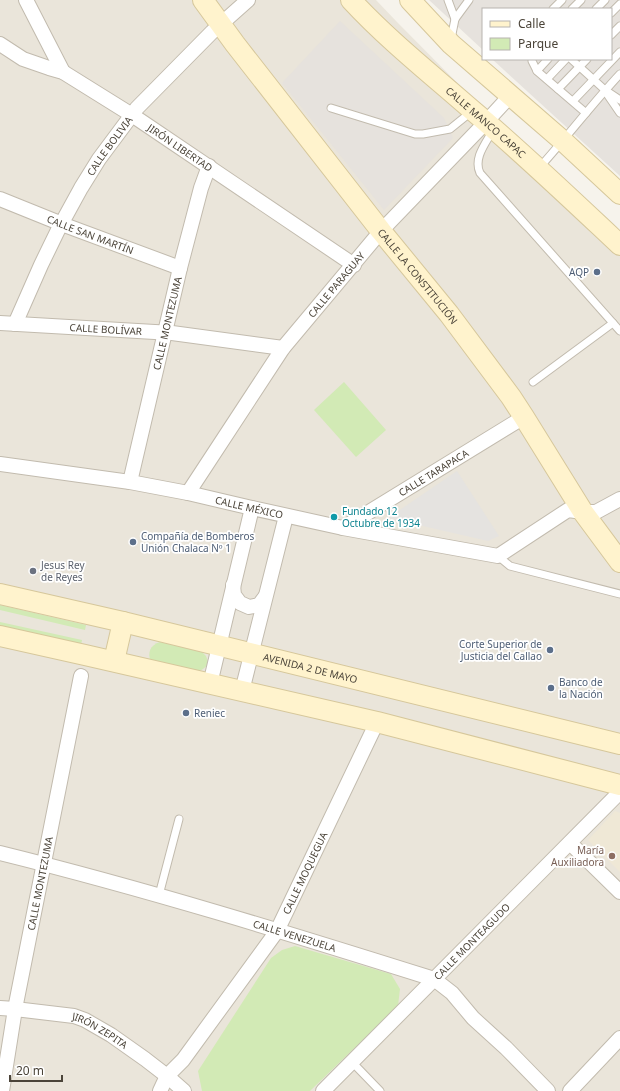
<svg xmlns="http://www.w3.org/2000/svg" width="620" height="1091" font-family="'Noto Sans',sans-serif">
	<rect width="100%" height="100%" fill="#f6f3ec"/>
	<!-- residential -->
	<polygon fill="#eae5da" points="0,0 376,0 397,22 494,120 620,235 620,1091 0,1091"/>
	<!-- industrial -->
	<g fill="#e6e2dd">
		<polygon points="429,0 620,0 620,176 492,59 611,59 611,9 483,9 483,50"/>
		<polygon points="340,21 444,118 453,138 384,210 282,83"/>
	</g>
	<!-- education -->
	<polygon fill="#efe8d6" points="615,811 620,813 620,872 588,840"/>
	<!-- green -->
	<g fill="#d2eab5">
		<polygon points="344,382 386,430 356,457 314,410"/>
		<polygon points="0,605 86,625 85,630 0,610"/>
		<polygon points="0,622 82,640 81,645 0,627"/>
		<path d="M160,642L202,652L206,656L209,664L203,669L196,673L151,662C147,653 150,645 160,642Z"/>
		<polygon points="295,946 391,974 400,989 398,1006 310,1091 202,1091 198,1071 271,958 282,950"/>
	</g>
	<!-- parking -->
	<polygon fill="#e5e3e0" points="457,471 499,536 488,541 388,518"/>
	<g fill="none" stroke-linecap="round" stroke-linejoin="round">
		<defs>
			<g id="lane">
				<polyline points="448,0 455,19"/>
				<polyline points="553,9 562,0"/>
				<polyline points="572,9 581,0"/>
				<polyline points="596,9 605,0"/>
				<polyline points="611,13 620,4"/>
				<polyline points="611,35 620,26"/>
				<polyline points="451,39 455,19 469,0"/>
				<polyline points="532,59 532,61 537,71 586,113"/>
				<polyline points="571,59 605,90 620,100"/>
				<polyline points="537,71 548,59"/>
				<polyline points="547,79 566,59"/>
				<polyline points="558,89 587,59"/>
				<polyline points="607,94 620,113"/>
				<polyline points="573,101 620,52"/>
				<polyline points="331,108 415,134 423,134 450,129 471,112"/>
				<path d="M493,130C486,143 473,158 480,173L620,331"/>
				<path d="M539,168C567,137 592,104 620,74"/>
				<polyline points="533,382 613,323"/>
				<polyline points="498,556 510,566 620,594"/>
				<polyline points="159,895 179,819"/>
				<polyline points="352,1062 380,1091"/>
			</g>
			<g id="street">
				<polyline points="26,0 63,72"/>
				<path id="s1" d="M0,44L23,59L49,68L63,72L132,115L354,265"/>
				<path id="s2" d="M0,199L67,226L180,268"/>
				<path id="s3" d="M0,323L172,333L283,348"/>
				<path id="s4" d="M15,324L41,265L58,230L81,188L99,159L137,108L212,32L248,0"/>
				<path id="s5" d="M0,464L130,482L188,493L252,508L343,528L498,556L568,510L583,512H596L620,499"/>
				<path id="s6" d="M130,482L180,268L201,188L209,166"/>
				<path id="s7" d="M188,493L283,348L381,231L486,122L510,96"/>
				<path id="s8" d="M343,528L524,417"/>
				<polyline points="233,585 234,595 240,603 249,607 259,605 265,597"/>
				<polyline points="210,684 252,508"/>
				<polyline points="242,691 286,516"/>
				<polyline points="570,843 620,892"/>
				<path id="s9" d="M0,853C146,889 291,934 434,979L452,993L473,1018L506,1048L548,1091"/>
				<path id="s10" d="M0,1008L15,1009L74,1016L85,1020L111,1035L145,1059L167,1076L184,1091"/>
				<path id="s11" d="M2,1091L15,1009L81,676"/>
				<path id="s12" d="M160,1091L167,1076L183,1060L277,931L377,722"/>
				<path id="s13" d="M323,1091L620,792"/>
				<polyline points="570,1091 620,1038"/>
			</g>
			<g id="secondary">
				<path id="s14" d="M203,0L235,44L381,231L449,314L511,397L524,417L583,512L620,562"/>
				<path id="s15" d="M351,0C388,40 431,74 472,110C523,153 571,199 620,245"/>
				<polyline points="410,0 451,44 563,141 620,194"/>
				<path id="s16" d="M0,594L123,622L620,744"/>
				<polyline points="0,636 85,655 377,722 620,785"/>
				<polyline points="114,661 123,622"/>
			</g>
		</defs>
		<!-- lane casing -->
		<use href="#lane" stroke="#c2bbae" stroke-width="9"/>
		<!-- street casing -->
		<use href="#street" stroke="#c2bbae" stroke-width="16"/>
		<!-- secondary casing -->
		<use href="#secondary" stroke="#d6c79b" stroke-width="22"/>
		<!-- lane -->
		<use href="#lane" stroke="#fff" stroke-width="7"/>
		<!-- street -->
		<use href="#street" stroke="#fff" stroke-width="14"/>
		<!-- secondary -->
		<use href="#secondary" stroke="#fff3cd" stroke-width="20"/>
	</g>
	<!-- markers -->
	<g fill="#5c6f8a" stroke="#fff" stroke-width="1.5">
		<circle cx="597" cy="272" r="4"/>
		<circle cx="133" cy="542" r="4"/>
		<circle cx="550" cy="650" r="4"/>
		<circle cx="551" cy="688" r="4"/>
		<circle cx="186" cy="713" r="4"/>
	</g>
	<circle fill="#0f9aa8" stroke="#fff" stroke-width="1.5" cx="334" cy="517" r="4"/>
	<circle fill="#6b7280" stroke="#fff" stroke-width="1.5" cx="33" cy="571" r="4"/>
	<circle fill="#8d6e63" stroke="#fff" stroke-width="1.5" cx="612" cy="856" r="4"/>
	<g text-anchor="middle" stroke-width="3.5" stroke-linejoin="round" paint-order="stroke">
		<!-- street labels -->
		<g font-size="10" fill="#4b4439" stroke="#fff">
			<text dy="4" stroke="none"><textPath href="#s15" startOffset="182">CALLE MANCO CAPAC</textPath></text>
			<text dy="4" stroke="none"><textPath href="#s4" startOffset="202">CALLE BOLIVIA</textPath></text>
			<text dy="4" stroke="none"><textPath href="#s1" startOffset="209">JIRÓN LIBERTAD</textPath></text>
			<text dy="4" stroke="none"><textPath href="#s2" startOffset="97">CALLE SAN MARTÍN</textPath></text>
			<text dy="4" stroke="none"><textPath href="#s14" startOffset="350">CALLE LA CONSTITUCIÓN</textPath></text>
			<text dy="4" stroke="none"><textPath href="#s7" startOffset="256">CALLE PARAGUAY</textPath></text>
			<text dy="4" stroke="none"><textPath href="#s6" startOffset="163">CALLE MONTEZUMA</textPath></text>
			<text dy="4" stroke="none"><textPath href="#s3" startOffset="106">CALLE BOLÍVAR</textPath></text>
			<text dy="4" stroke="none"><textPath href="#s8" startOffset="106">CALLE TARAPACA</textPath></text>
			<text dy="4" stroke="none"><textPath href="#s5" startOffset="253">CALLE MÉXICO</textPath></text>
			<text dy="4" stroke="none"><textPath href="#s16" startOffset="319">AVENIDA 2 DE MAYO</textPath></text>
			<text dy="4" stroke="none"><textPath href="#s12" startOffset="263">CALLE MOQUEGUA</textPath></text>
			<text dy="4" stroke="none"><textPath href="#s11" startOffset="211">CALLE MONTEZUMA</textPath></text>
			<text dy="4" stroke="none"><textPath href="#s9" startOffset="306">CALLE VENEZUELA</textPath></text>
			<text dy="4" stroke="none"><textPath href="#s13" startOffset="211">CALLE MONTEAGUDO</textPath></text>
			<text dy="4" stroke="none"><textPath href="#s10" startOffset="104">JIRÓN ZEPITA</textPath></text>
		</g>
		<!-- service labels -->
		<g font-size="10" fill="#4e5e75" stroke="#fff" text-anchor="start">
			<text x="589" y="276" text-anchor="end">AQP</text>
			<text x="141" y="540">Compañía de Bomberos<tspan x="141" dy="12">Unión Chalaca Nº 1</tspan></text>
			<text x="542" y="648" text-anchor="end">Corte Superior de<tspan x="542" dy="12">Justicia del Callao</tspan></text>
			<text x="559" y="686">Banco de<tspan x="559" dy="12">la Nación</tspan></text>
			<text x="194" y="717">Reniec</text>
		</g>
		<!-- culture labels -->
		<g font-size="10" fill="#0d838f" stroke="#fff" text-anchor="start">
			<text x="342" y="515">Fundado 12<tspan x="342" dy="12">Octubre de 1934</tspan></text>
		</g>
		<!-- worship labels -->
		<g font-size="10" fill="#5b616d" stroke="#fff" text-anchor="start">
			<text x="41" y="569">Jesus Rey<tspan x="41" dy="12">de Reyes</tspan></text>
		</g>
		<!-- education labels -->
		<g font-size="10" fill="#785e54" stroke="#fff" text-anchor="end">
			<text x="604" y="854">María<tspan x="604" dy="12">Auxiliadora</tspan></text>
		</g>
	</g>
	<!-- legend -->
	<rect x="482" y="8" width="130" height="52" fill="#ffffff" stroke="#b7b4b0"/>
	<rect x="490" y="21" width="20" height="6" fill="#fff3cd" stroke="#b7b4b0"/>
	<text x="518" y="28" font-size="12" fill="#4b4439">Calle</text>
	<rect x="490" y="38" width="20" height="12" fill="#d2eab5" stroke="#b7b4b0"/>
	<text x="518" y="48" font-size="12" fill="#4b4439">Parque</text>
	<!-- scale -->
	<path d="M10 1075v6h52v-6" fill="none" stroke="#4b4439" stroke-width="2"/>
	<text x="16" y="1075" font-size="12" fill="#4b4439" stroke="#ffffff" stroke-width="3" paint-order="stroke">20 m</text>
</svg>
